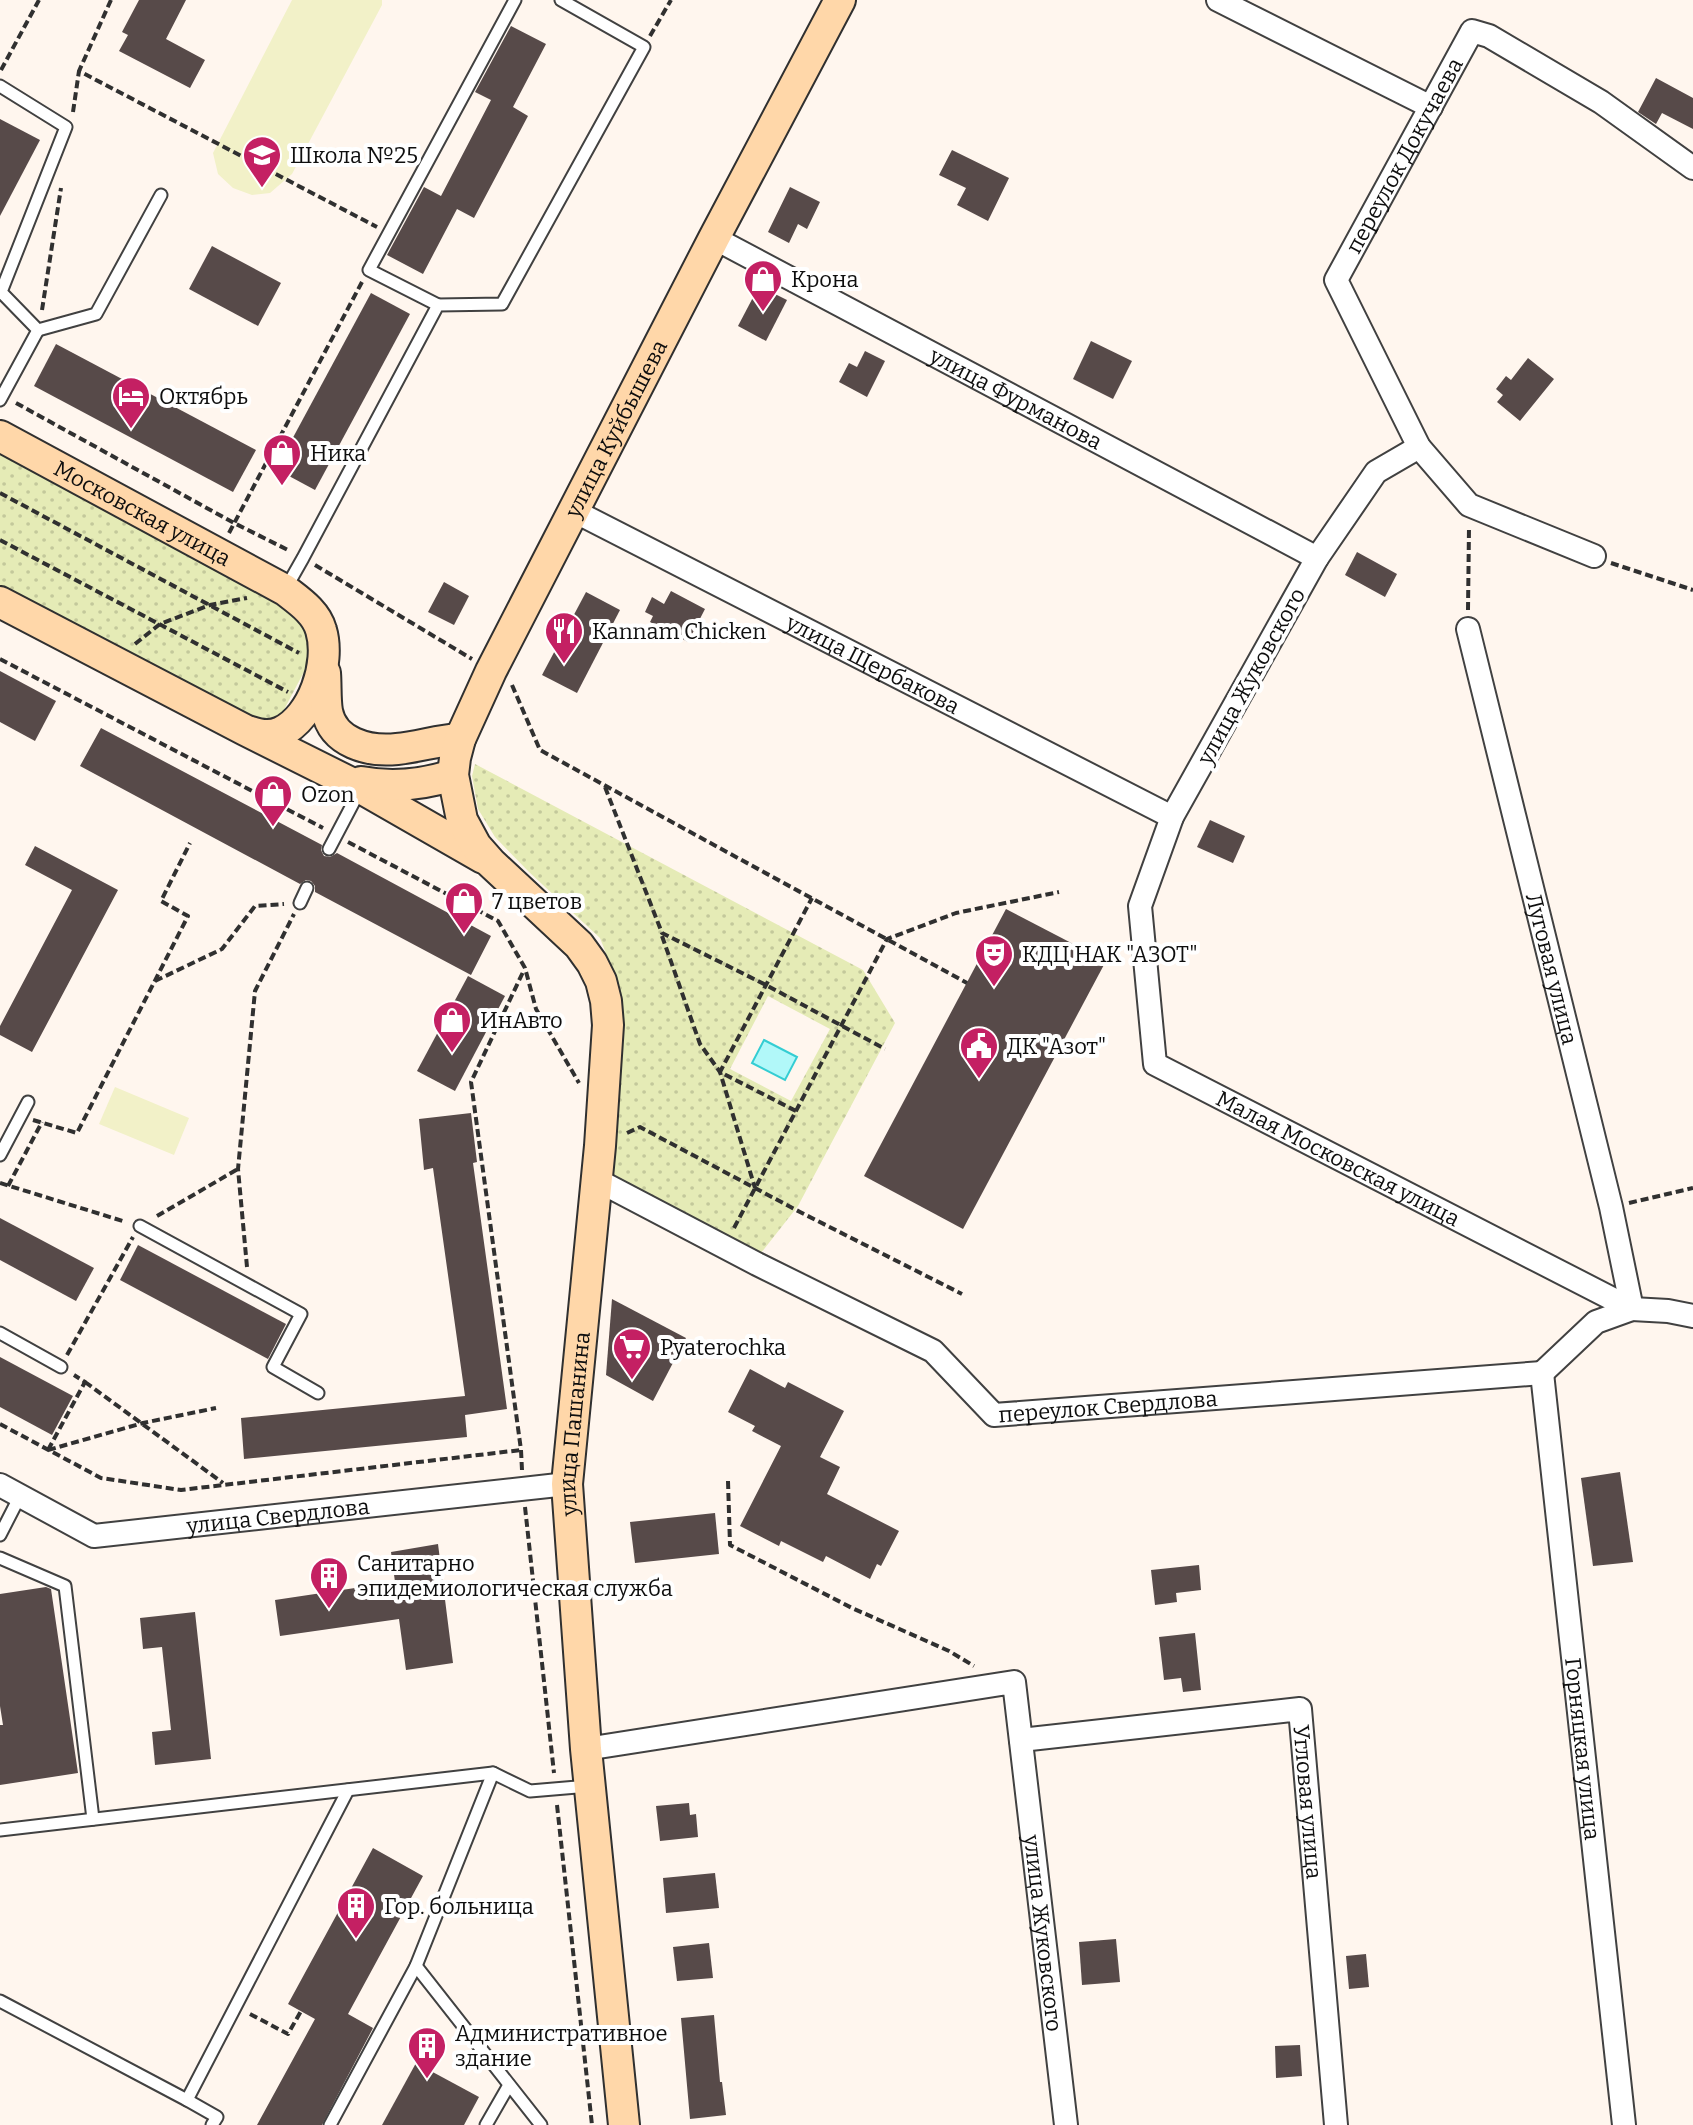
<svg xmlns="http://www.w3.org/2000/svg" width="1693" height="2125" font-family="Bitter,serif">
	<defs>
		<pattern id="green-dots" width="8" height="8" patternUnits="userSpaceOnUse" patternTransform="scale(2)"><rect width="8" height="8" fill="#e5ebb6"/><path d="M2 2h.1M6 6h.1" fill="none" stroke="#c3c89b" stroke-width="1.8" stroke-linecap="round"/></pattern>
	</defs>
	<rect width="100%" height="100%" fill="#fff6ee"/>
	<!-- green -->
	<g fill="url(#green-dots)" fill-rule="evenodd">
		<polygon points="0,450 298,610 315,651 278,721 258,721 0,585"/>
		<path d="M475,764L863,970L895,1023L798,1206L757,1258L611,1180L621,1033L617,982L600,938L529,872L495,837L478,809L472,776ZM768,996L830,1029L791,1101L730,1069Z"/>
	</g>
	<!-- pitch -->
	<g fill="#f2f1c8">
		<polygon points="292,0 382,0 382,5 292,174 270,193 252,195 233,188 218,174 213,153"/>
		<polygon points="115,1087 189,1118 174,1155 99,1124"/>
	</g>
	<!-- water -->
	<polygon fill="#b1f8f9" stroke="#34cdd3" stroke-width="2" points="764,1040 797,1057 785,1080 752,1063"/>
	<!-- building -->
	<g fill="#574a49">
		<polygon points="139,0 186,0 166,39 205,60 190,88 119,51 128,35 122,32"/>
		<polygon points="511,26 546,44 513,107 528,116 474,218 457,209 423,274 387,255 424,187 441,196 491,100 475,92"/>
		<polygon points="1656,78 1693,98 1693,129 1662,113 1656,124 1638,112"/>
		<polygon points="0,119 40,140 0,216"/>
		<polygon points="952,150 1009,178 988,221 957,205 966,188 939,175"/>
		<polygon points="790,187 820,202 807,229 798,224 789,243 768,232"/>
		<polygon points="212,246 281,283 258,326 189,289"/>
		<polygon points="759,286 787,300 766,341 738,326"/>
		<polygon points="371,293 410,314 315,490 276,469"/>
		<polygon points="1091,341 1132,361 1113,399 1073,379"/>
		<polygon points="56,344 256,450 233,492 34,386"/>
		<polygon points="865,351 885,361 867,397 839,382 849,363 857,367"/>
		<polygon points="1528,358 1554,379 1520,421 1497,402 1503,395 1496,389 1506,376 1511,380"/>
		<polygon points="1357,552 1397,574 1385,597 1345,575"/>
		<polygon points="444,582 469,596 454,625 428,612"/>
		<polygon points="671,591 705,609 688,642 650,622 653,616 645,612 652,597 664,604"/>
		<polygon points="586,592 620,610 577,693 542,675"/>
		<polygon points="0,671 56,701 35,741 0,722"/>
		<polygon points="101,728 322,845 321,850 324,856 330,857 337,853 491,936 471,975 315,892 315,886 311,881 306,880 300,884 80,766"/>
		<polygon points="1210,820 1245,836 1233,863 1197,847"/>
		<polygon points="35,846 118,890 32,1052 0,1035 0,1026 72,890 25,865"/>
		<polygon points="1006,909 1106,961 963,1229 864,1176"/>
		<polygon points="468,976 505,996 455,1091 417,1071"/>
		<polygon points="471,1113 477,1162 473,1163 507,1409 465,1415 467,1437 244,1459 241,1418 465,1396 433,1168 424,1170 419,1119"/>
		<polygon points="0,1218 94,1268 76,1301 0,1260"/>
		<polygon points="138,1245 286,1324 268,1359 120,1280"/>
		<polygon points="612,1299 686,1338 653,1401 606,1375"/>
		<polygon points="0,1357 73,1396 52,1435 0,1407"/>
		<polygon points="750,1369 785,1388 788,1382 844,1411 820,1457 840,1467 827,1494 899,1531 881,1566 877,1564 870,1579 826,1556 823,1562 781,1541 779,1546 740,1526 781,1446 752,1431 755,1426 728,1412"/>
		<polygon points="1620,1472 1633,1562 1593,1566 1581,1478"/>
		<polygon points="715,1513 719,1554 635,1563 630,1522"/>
		<polygon points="438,1544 453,1663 406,1670 399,1619 280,1636 275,1600 395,1582 391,1552"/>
		<polygon points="1199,1565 1201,1590 1176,1593 1177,1602 1155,1605 1151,1570"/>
		<polygon points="46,1587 51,1589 78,1773 0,1785 0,1725 3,1725 0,1706 0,1594"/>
		<polygon points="195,1612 211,1759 155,1765 152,1732 171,1730 162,1647 143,1649 140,1618"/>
		<polygon points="1195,1633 1201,1690 1183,1692 1181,1678 1164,1680 1159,1637"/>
		<polygon points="689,1803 690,1815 696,1814 698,1837 660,1841 656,1806"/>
		<polygon points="373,1848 423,1876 348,2014 373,2028 322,2125 257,2125 315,2019 288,2004"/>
		<polygon points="715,1873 719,1908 666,1913 663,1878"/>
		<polygon points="1116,1939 1120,1982 1082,1985 1079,1942"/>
		<polygon points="709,1943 713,1978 677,1981 673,1947"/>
		<polygon points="1366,1954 1369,1987 1349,1989 1346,1956"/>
		<polygon points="714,2015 720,2082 722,2082 726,2115 690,2119 681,2018"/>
		<polygon points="1300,2045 1302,2076 1276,2078 1275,2046"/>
		<polygon points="416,2063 479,2097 464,2125 382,2125"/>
	</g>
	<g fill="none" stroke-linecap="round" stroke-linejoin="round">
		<defs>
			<g id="service">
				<polyline points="0,86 66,127 1,292 38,330 0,400"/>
				<polyline points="438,305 369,270 515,0"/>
				<polyline points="38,330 96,314 161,195"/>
				<polyline points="286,588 303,558 438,305 502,304 644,47 561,0"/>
				<polyline points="329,849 360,790"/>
				<polyline points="300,903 307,888"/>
				<polyline points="0,1155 28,1102"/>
				<polyline points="140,1226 301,1314 273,1367 318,1393"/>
				<polyline points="0,1333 61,1367"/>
				<polyline points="0,1535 20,1496"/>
				<polyline points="0,1558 65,1586 93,1819"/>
				<polyline points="0,1830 493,1773 530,1791 589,1786"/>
				<polyline points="416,1966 541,2125"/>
				<polyline points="0,2001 187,2100 348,1790"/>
				<polyline points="187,2100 217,2117 212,2125"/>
				<polyline points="330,2125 416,1966 493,1773"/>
				<polyline points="486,2125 509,2085"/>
			</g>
			<g id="minor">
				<polyline points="1218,0 1431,107"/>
				<path id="s1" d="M714,238L1317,558"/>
				<path id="s2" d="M1419,447L1376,472L1317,558L1172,817L1140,906L1155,1064L1632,1309L1668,1311L1693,1316"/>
				<path id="s3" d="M574,511L1172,817"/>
				<path id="s4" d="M1594,556L1469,505L1419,447L1336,280L1472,31L1489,36L1601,102L1693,168"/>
				<path id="s5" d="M1468,629L1611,1207L1632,1309L1596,1322L1542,1373"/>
				<path id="s6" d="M595,1179L757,1264L933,1351L994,1415L1542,1373"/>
				<path id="s7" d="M1542,1373L1624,2125"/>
				<path id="s8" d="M0,1485L94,1536L567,1484"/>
				<path id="s9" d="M1021,1740L1300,1709L1336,2125"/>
				<path id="s10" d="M586,1749L1014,1682L1066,2125"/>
			</g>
			<g id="secondary">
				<path id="s11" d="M0,436L285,590C299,601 316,612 321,630C331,663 313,717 281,732C270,737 261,735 251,732"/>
				<polyline points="0,602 245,730 361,788 483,858"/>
				<path d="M325,673C326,685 325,699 327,711C333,743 369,752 397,749C419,747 438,740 460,739"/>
				<path d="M361,782C393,788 422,785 453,775"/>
				<path id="s12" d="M624,2125L586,1749L567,1484L600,1146L608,1025L606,1001L601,981L592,963L579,945L491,863L476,846L462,820L453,775L455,758L460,739L491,671L714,238L840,0"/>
			</g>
		</defs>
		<!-- service casing -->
		<use href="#service" stroke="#414141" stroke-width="15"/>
		<!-- minor casing -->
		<use href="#minor" stroke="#414141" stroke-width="26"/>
		<!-- secondary casing -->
		<use href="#secondary" stroke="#303030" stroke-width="34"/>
		<!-- path -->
		<g stroke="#303030" stroke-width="4" stroke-dasharray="8 4" stroke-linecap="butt">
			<polyline points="111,0 79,71 377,227"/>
			<polyline points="650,36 671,0"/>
			<polyline points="1,70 39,0"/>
			<polyline points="73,112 79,71"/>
			<polyline points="42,310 61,188"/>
			<polyline points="16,403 234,523 290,551"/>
			<polyline points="0,493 299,653"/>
			<polyline points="229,533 362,282"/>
			<polyline points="0,540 288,692"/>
			<polyline points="1611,563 1693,590"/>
			<polyline points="315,565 472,659"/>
			<polyline points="1468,610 1469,527"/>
			<polyline points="135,644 160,624 210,605 247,598"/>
			<polyline points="0,659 323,828"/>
			<polyline points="512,685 540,750 967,983"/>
			<polyline points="605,787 662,933 766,985 885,1049"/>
			<polyline points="348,842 498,921 525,968 536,1009 579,1083"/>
			<polyline points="662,936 700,1044 720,1072 755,1188"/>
			<polyline points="155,981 222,949 255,906 284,904"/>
			<polyline points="796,1111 720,1072 812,898"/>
			<polyline points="33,1120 77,1133 188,916 161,901 190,843"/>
			<polyline points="627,1133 640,1127 800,1212 962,1294"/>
			<polyline points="0,1183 126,1222"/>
			<polyline points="8,1186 42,1122"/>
			<polyline points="1629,1203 1693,1188"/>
			<polyline points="157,1216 238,1169"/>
			<polyline points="734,1228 887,939 956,913 1059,892"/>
			<polyline points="247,1267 238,1169 255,991 294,914"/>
			<polyline points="67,1355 133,1237"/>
			<polyline points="85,1382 223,1483"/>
			<polyline points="0,1424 101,1478 181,1490 521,1450"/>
			<polyline points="48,1450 85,1382 74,1375"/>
			<polyline points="48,1450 143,1423 216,1408"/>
			<polyline points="522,1470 521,1450 471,1082 524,970"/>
			<polyline points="728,1481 730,1545 852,1608 949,1651 974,1666"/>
			<polyline points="525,1507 554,1773"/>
			<polyline points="557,1805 592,2125"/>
			<polyline points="250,2014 288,2034 301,2011"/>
		</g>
		<!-- service -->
		<use href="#service" stroke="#fff" stroke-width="11"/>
		<!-- minor -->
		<use href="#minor" stroke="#fff" stroke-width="22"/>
		<!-- secondary -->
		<use href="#secondary" stroke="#ffd7a9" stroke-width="30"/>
	</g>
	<!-- icons -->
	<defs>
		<symbol id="school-pin" viewBox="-11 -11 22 30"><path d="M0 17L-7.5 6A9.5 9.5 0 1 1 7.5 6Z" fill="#c42063" stroke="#fff"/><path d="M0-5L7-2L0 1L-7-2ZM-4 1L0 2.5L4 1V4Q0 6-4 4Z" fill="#fff"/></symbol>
		<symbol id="shop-pin" viewBox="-11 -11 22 30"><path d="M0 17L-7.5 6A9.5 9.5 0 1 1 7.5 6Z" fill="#c42063" stroke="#fff"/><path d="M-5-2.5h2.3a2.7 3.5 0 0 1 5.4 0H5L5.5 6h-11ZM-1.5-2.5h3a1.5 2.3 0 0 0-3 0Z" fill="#fff"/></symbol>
		<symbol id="hotel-pin" viewBox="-11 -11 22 30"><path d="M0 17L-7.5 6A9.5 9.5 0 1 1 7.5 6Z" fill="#c42063" stroke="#fff"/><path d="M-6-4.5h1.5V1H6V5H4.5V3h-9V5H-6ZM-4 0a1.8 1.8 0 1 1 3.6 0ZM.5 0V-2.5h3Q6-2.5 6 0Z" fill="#fff"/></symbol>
		<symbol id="restaurant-pin" viewBox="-11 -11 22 30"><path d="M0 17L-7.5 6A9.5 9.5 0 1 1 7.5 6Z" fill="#c42063" stroke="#fff"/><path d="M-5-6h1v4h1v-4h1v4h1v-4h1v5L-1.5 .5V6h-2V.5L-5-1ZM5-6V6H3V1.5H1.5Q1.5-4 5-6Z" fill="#fff"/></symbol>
		<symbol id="theatre-pin" viewBox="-11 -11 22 30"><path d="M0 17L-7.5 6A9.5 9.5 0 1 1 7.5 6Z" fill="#c42063" stroke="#fff"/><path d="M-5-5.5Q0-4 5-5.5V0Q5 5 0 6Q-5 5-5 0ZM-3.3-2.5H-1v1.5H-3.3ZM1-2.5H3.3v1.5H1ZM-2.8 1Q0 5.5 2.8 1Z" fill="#fff"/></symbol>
		<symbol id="civic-pin" viewBox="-11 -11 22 30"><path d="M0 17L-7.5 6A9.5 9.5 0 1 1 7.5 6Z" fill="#c42063" stroke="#fff"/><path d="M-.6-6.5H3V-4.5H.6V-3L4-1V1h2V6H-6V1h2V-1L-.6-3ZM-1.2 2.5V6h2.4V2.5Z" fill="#fff"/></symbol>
		<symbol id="supermarket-pin" viewBox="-11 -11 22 30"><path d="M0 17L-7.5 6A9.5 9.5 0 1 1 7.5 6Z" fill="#c42063" stroke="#fff"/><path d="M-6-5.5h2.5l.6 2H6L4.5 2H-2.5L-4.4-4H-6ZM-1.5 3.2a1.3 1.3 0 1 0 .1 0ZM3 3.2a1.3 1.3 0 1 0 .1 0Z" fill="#fff"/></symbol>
		<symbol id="building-pin" viewBox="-11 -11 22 30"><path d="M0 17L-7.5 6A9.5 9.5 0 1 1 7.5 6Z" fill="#c42063" stroke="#fff"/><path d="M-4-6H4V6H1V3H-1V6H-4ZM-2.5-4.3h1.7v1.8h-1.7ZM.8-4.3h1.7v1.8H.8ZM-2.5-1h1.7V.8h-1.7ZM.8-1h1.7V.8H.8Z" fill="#fff"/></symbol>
	</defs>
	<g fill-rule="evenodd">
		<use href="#school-pin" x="240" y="133" width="44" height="60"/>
		<use href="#shop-pin" x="741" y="257" width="44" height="60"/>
		<use href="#hotel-pin" x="109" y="374" width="44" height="60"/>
		<use href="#shop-pin" x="260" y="431" width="44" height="60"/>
		<use href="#restaurant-pin" x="542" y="609" width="44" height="60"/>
		<use href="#shop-pin" x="251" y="772" width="44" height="60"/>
		<use href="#shop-pin" x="442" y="879" width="44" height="60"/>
		<use href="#theatre-pin" x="972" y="932" width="44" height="60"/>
		<use href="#shop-pin" x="430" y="998" width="44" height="60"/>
		<use href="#civic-pin" x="957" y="1024" width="44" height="60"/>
		<use href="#supermarket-pin" x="610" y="1325" width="44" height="60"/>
		<use href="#building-pin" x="307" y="1554" width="44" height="60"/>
		<use href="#building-pin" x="334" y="1884" width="44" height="60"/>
		<use href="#building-pin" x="405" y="2024" width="44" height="60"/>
	</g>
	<g text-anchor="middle" stroke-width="8" stroke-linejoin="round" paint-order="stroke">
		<!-- poi labels -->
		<g font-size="22" fill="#0e0e0e" stroke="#fff" text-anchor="start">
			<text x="290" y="163">Школа №25</text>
			<text x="791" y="287">Крона</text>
			<text x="159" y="404">Октябрь</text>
			<text x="310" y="461">Ника</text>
			<text x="592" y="639">Kannam Chicken</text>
			<text x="301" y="802">Ozon</text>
			<text x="492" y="909">7 цветов</text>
			<text x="1022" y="962">КДЦ НАК "АЗОТ"</text>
			<text x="480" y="1028">ИнАвто</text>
			<text x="1007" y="1054">ДК "Азот"</text>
			<text x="660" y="1355">Pyaterochka</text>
			<text x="357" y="1571">Санитарно<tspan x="357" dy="25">эпидемиологическая служба</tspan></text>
			<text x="384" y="1914">Гор. больница</text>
			<text x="455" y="2041">Административное<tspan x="455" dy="25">здание</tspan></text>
		</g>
		<!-- street labels -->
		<g font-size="22" fill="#0e0e0e" stroke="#fff">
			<text dy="8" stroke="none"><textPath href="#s4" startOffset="540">переулок Докучаева</textPath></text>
			<text dy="8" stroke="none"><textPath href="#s1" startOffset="342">улица Фурманова</textPath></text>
			<text dy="8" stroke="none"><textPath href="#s12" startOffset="1794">улица Куйбышева</textPath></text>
			<text dy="8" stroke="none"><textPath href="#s11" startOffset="162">Московская улица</textPath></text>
			<text dy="8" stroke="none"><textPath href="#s3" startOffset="336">улица Щербакова</textPath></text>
			<text transform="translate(1251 676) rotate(-61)" y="8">улица Жуковского</text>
			<text dy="8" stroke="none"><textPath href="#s5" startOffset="350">Луговая улица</textPath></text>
			<text dy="8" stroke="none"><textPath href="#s2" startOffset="910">Малая Московская улица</textPath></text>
			<text dy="8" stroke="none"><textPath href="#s6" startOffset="582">переулок Свердлова</textPath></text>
			<text dy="8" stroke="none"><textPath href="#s12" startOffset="704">улица Пашанина</textPath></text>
			<text dy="8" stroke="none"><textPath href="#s8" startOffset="292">улица Свердлова</textPath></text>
			<text dy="8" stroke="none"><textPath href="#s7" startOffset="378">Горняцкая улица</textPath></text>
			<text dy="8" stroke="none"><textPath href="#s9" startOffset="374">Угловая улица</textPath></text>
			<text dy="8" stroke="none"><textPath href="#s10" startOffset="686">улица Жуковского</textPath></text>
		</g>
	</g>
</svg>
